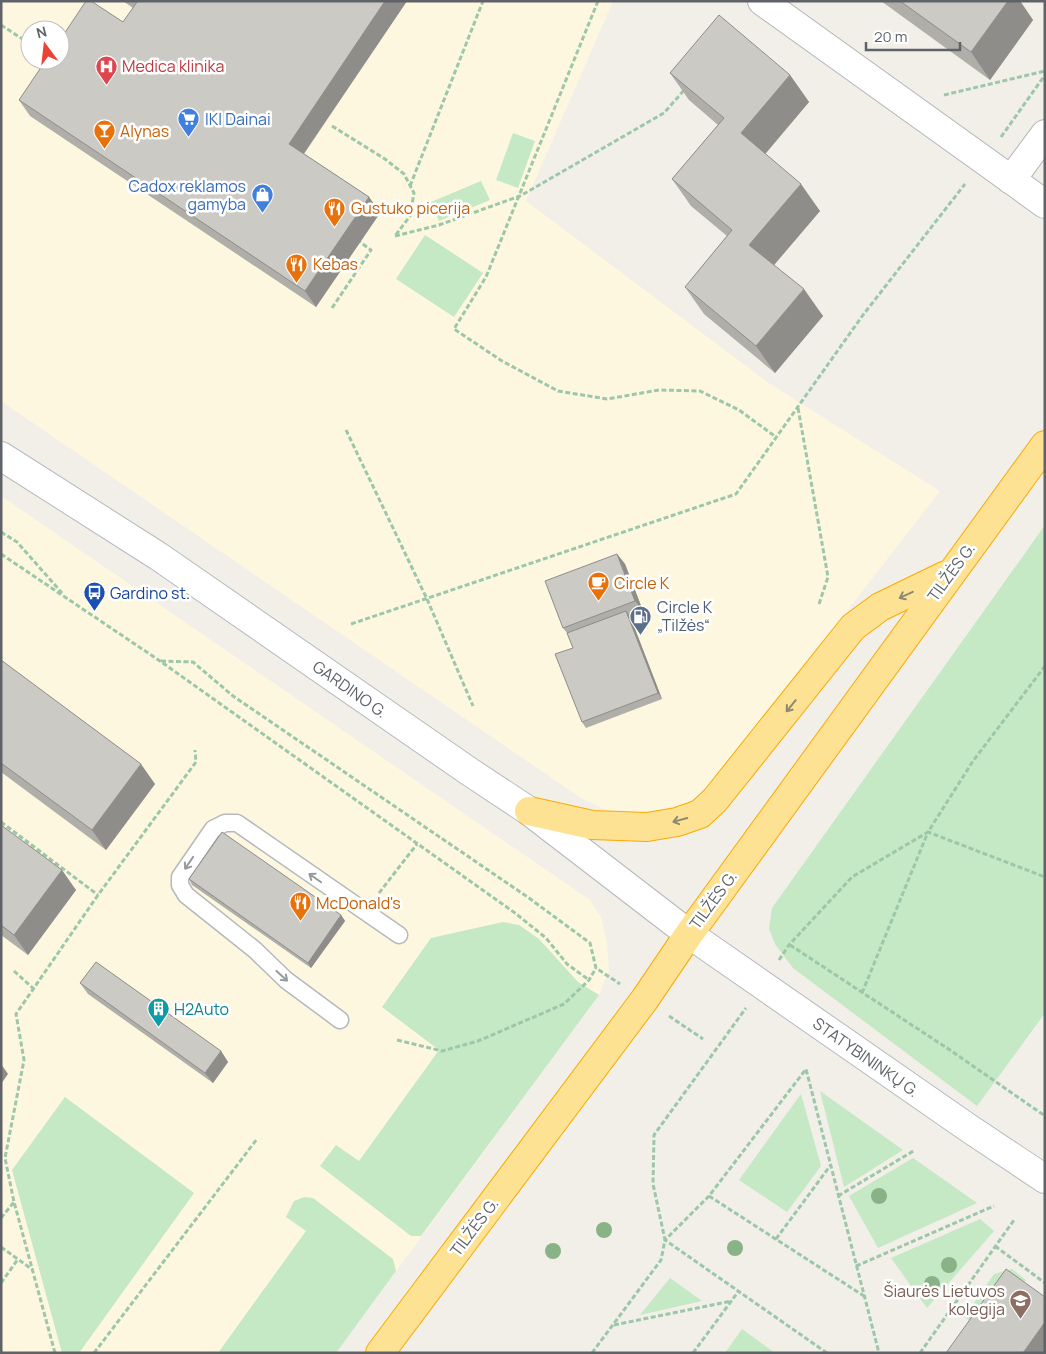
<svg xmlns="http://www.w3.org/2000/svg" width="1046" height="1354" font-family="Manrope,sans-serif">
	<rect width="100%" height="100%" fill="#f1efe8"/>
	<!-- commercial -->
	<g fill="#fef7e0" fill-rule="evenodd">
		<path d="M1,1H613L526,201L770,384L940,491L709,789L685,804L662,811L628,815L604,809L581,798L1,401ZM30,30H60V60H30Z"/>
		<polygon points="1,496 590,900 602,919 607,944 609,970 599,995 336,1353 1,1353"/>
	</g>
	<!-- green -->
	<g fill="#c5e8c5">
		<polygon points="513,133 535,141 518,188 496,180"/>
		<polygon points="481,181 490,200 439,221 431,202"/>
		<polygon points="425,235 483,273 454,317 396,279"/>
		<polygon points="1045,525 1045,1013 977,1106 793,968 775,944 769,929 772,908"/>
		<polygon points="503,922 519,925 539,939 578,982 599,995 421,1236 411,1236 320,1166 336,1145 359,1161 439,1050 382,1007 431,938"/>
		<polygon points="820,1091 903,1150 844,1187"/>
		<polygon points="801,1094 821,1166 787,1212 739,1180"/>
		<polygon points="65,1097 194,1193 79,1353 62,1353 12,1170"/>
		<polygon points="913,1158 977,1203 878,1248 849,1196"/>
		<polygon points="304,1197 313,1198 393,1259 396,1271 336,1353 218,1353 306,1231 286,1217 294,1201"/>
		<polygon points="980,1219 994,1231 927,1308 891,1258"/>
		<polygon points="1012,1269 1026,1280 989,1332 964,1317 994,1274"/>
		<polygon points="670,1278 702,1301 640,1315"/>
		<polygon points="742,1329 775,1353 725,1353"/>
	</g>
	<g fill="none" stroke-linecap="round" stroke-linejoin="round">
		<defs>
			<polyline id="lane" points="340,1020 286,980 255,950 186,895 180,885 180,877 213,829 225,823 237,823 399,935"/>
			<g id="street">
				<polyline points="762,1 1045,204"/>
				<polyline points="1011,180 1045,134"/>
			</g>
			<polyline id="secondary" points="1,456 158,556 470,772 529,811 689,934 967,1127 1045,1179"/>
			<g id="highway">
				<polyline points="529,811 592,825 647,827 677,822 700,814 715,800 853,627 880,607 946,575"/>
				<polyline points="380,1353 645,999 689,934 1045,445"/>
			</g>
		</defs>
		<!-- lane casing -->
		<use href="#lane" stroke="#b5b8bc" stroke-width="19"/>
		<!-- street casing -->
		<use href="#street" stroke="#b5b8bc" stroke-width="30"/>
		<!-- secondary casing -->
		<use href="#secondary" stroke="#b6babf" stroke-width="30"/>
		<!-- highway casing -->
		<use href="#highway" stroke="#f9ab00" stroke-width="30"/>
		<!-- path -->
		<g stroke="#9cc7a9" stroke-width="3" stroke-dasharray="5 2.5" stroke-linecap="butt">
			<polyline points="598,1 486,277 454,329 502,361 558,391 607,399 659,390 700,391 739,410 776,437"/>
			<polyline points="1,25 30,44"/>
			<polyline points="944,95 1045,71"/>
			<polyline points="332,126 385,159 404,174 414,193 410,216 395,236"/>
			<polyline points="1001,137 1045,75"/>
			<polyline points="410,186 483,1"/>
			<polyline points="395,236 439,225 520,196 664,113 685,89"/>
			<polyline points="332,308 371,250 360,242"/>
			<polyline points="798,408 828,577 819,604"/>
			<polyline points="346,430 427,599 473,706"/>
			<polyline points="1,532 17,542 62,593"/>
			<polyline points="1,554 160,661 515,913 546,938 567,964 589,980"/>
			<polyline points="351,624 736,494 863,315 965,184"/>
			<polyline points="161,661 193,662 233,696 529,898 590,943 596,968 620,984"/>
			<polyline points="1,822 98,895"/>
			<polyline points="379,893 417,844"/>
			<polyline points="790,945 950,1050 1045,1116"/>
			<polyline points="779,960 789,945 852,877 928,832 973,761 1045,666"/>
			<polyline points="14,971 34,989"/>
			<polyline points="862,993 928,832 1045,877"/>
			<polyline points="669,1016 703,1039"/>
			<polyline points="397,1040 442,1051 478,1041 564,1004 589,980 596,968"/>
			<polyline points="709,1196 864,1296"/>
			<polyline points="838,1196 915,1150"/>
			<polyline points="1,1218 14,1202"/>
			<polyline points="776,1239 830,1166"/>
			<polyline points="995,1246 1045,1283"/>
			<polyline points="1,1247 33,1270"/>
			<polyline points="856,1266 994,1206"/>
			<polyline points="1,1283 18,1259"/>
			<polyline points="614,1325 732,1301"/>
			<polyline points="1,1352 2,1353"/>
			<polyline points="55,1353 14,1202 5,1158 24,1060 16,1014 98,895 196,762 195,750"/>
			<polyline points="94,1353 257,1139"/>
			<polyline points="592,1353 661,1260 665,1240 653,1184 654,1135 746,1008"/>
			<polyline points="693,1353 738,1292"/>
			<polyline points="827,1353 665,1240 709,1196 806,1069 879,1353"/>
			<polyline points="920,1353 1014,1220"/>
		</g>
		<!-- lane -->
		<use href="#lane" stroke="#fff" stroke-width="16"/>
		<!-- street -->
		<use href="#street" stroke="#fff" stroke-width="28"/>
		<!-- secondary -->
		<use href="#secondary" stroke="#fff" stroke-width="28"/>
		<!-- highway -->
		<use href="#highway" stroke="#fde293" stroke-width="28"/>
	</g>
	<!-- trees -->
	<g fill="#89b387">
		<circle cx="879" cy="1196" r="8"/>
		<circle cx="604" cy="1230" r="8"/>
		<circle cx="735" cy="1248" r="8"/>
		<circle cx="553" cy="1251" r="8"/>
		<circle cx="949" cy="1265" r="8"/>
		<circle cx="932" cy="1284" r="8"/>
	</g>
	<!-- wall -->
	<g fill="#afaea9">
		<polygon points="123,1 407,1 304,154 369,197 380,213 316,307 30,116 19,100 123,22 133,8"/>
		<polygon points="881,1 1020,1 1033,20 990,80"/>
		<polygon points="670,73 790,75 809,102 765,154 820,211 774,265 823,316 775,373 704,314 685,287 727,236 691,206 672,179 718,125 689,100"/>
		<polygon points="617,554 625,564 643,611 630,616 662,699 586,728 582,722 573,648 567,633 563,628"/>
		<polygon points="1,660 155,784 106,850 1,772"/>
		<polygon points="1,825 76,890 28,955 1,935"/>
		<polygon points="189,879 341,915 345,921 311,968 192,885"/>
		<polygon points="80,983 221,1051 228,1062 213,1083 88,994"/>
	</g>
	<!-- shaded-wall -->
	<g fill="#8f8d8a">
		<polygon points="385,1 407,1 300,159 289,144"/>
		<polygon points="1008,1 1020,1 1033,20 990,80 971,52"/>
		<polygon points="790,75 809,102 760,160 741,133"/>
		<polygon points="801,184 820,211 768,272 749,245"/>
		<polygon points="369,197 380,213 316,307 305,291"/>
		<polygon points="804,289 823,316 775,373 756,346"/>
		<polygon points="617,554 625,564 643,611 635,601"/>
		<polygon points="626,611 630,616 662,699 658,693"/>
		<polygon points="141,764 155,784 106,850 92,830"/>
		<polygon points="62,870 76,890 28,955 14,935"/>
		<polygon points="341,915 345,921 311,968 308,963"/>
		<polygon points="221,1051 228,1062 213,1083 205,1073"/>
		<polygon points="1,1064 8,1074 1,1084"/>
		<polygon points="1045,1322 1045,1353 1023,1353"/>
	</g>
	<!-- building -->
	<g fill="#cccac5" stroke="#8f8d8a">
		<polygon points="86,1 91,1 123,22 137,2 135,1 385,1 289,144 369,197 305,291 19,100 46,60 60,60 60,40"/>
		<polygon points="900,1 1008,1 971,52"/>
		<polygon points="719,15 790,75 741,133 801,184 749,245 804,289 756,346 685,287 732,230 672,179 724,118 670,73"/>
		<polygon points="617,554 635,601 563,628 545,581"/>
		<polygon points="626,611 658,693 582,722 555,654 573,648 567,633"/>
		<polygon points="1,660 141,764 92,830 1,763"/>
		<polygon points="1,825 62,870 14,935 1,925"/>
		<polygon points="222,832 341,915 308,963 189,879"/>
		<polygon points="96,962 221,1051 205,1073 80,983"/>
		<polygon points="1006,1269 1045,1297 1045,1322 1023,1353 946,1353"/>
	</g>
	<!-- one-way arrows -->
	<defs><path id="oneway-shaft" d="M-6 0H5M1.5-3L5.5 0L1.5 3" fill="none" stroke-width="1.6" stroke-linecap="round" stroke-linejoin="round" transform="scale(1.25)"/></defs>
	<g stroke="#8e8975">
		<use href="#oneway-shaft" transform="translate(906 595) rotate(155)"/>
		<use href="#oneway-shaft" transform="translate(791 706) rotate(129)"/>
		<use href="#oneway-shaft" transform="translate(680 820) rotate(165)"/>
	</g>
	<g stroke="#979a9d">
		<use href="#oneway-shaft" transform="translate(189 863) rotate(124)"/>
		<use href="#oneway-shaft" transform="translate(315 878) rotate(-145)"/>
		<use href="#oneway-shaft" transform="translate(282 976) rotate(42)"/>
	</g>
	<!-- icons -->
	<defs>
		<symbol id="hospital-pin" viewBox="-11 -11 22 30"><path d="M0 17L-7.5 6A9.5 9.5 0 1 1 7.5 6Z" fill="#e0444e" stroke="#fff"/><path d="M-5-5h3v3.5h4V-5h3V5h-3V1.5h-4V5h-3Z" fill="#fff"/></symbol>
		<symbol id="supermarket-pin" viewBox="-11 -11 22 30"><path d="M0 17L-7.5 6A9.5 9.5 0 1 1 7.5 6Z" fill="#3f7fe0" stroke="#fff"/><path d="M-6-5.5h2.5l.6 2H6L4.5 2H-2.5L-4.4-4H-6ZM-1.5 3.2a1.3 1.3 0 1 0 .1 0ZM3 3.2a1.3 1.3 0 1 0 .1 0Z" fill="#fff"/></symbol>
		<symbol id="bar-pin" viewBox="-11 -11 22 30"><path d="M0 17L-7.5 6A9.5 9.5 0 1 1 7.5 6Z" fill="#e8710a" stroke="#fff"/><path d="M-6-5H6L.8 .8V4.5H3.5V6h-7V4.5H-.8V.8Z" fill="#fff"/></symbol>
		<symbol id="shop-pin" viewBox="-11 -11 22 30"><path d="M0 17L-7.5 6A9.5 9.5 0 1 1 7.5 6Z" fill="#3f7fe0" stroke="#fff"/><path d="M-5-2.5h2.3a2.7 3.5 0 0 1 5.4 0H5L5.5 6h-11ZM-1.5-2.5h3a1.5 2.3 0 0 0-3 0Z" fill="#fff"/></symbol>
		<symbol id="restaurant-pin" viewBox="-11 -11 22 30"><path d="M0 17L-7.5 6A9.5 9.5 0 1 1 7.5 6Z" fill="#e8710a" stroke="#fff"/><path d="M-5-6h1v4h1v-4h1v4h1v-4h1v5L-1.5 .5V6h-2V.5L-5-1ZM5-6V6H3V1.5H1.5Q1.5-4 5-6Z" fill="#fff"/></symbol>
		<symbol id="cafe-pin" viewBox="-11 -11 22 30"><path d="M0 17L-7.5 6A9.5 9.5 0 1 1 7.5 6Z" fill="#e8710a" stroke="#fff"/><path d="M-5.5-4.5H6V0H3Q3 3.5 0 3.5H-2.5Q-5.5 3.5-5.5 0ZM3-3.2v2h1.7v-2ZM-6 4.5H4V6H-6Z" fill="#fff"/></symbol>
		<symbol id="bus-pin" viewBox="-11 -11 22 30"><path d="M0 17L-7.5 6A9.5 9.5 0 1 1 7.5 6Z" fill="#1a4fb4" stroke="#fff"/><path d="M-5-6H5V4H4V6H2V4H-2V6H-4V4H-5ZM-3.5-4V0h7V-4ZM-3.5 1.2v1.5H-2V1.2ZM2 1.2v1.5H3.5V1.2Z" fill="#fff"/></symbol>
		<symbol id="fuel-pin" viewBox="-11 -11 22 30"><path d="M0 17L-7.5 6A9.5 9.5 0 1 1 7.5 6Z" fill="#5c6f8a" stroke="#fff"/><path d="M-5.5-6h7V0h2V4h1.3V-2.5L3-4.5l.8-.8L6-3V5H2.5V1h-1V6h-7ZM-4.2-4.7v3.2H.2V-4.7Z" fill="#fff"/></symbol>
		<symbol id="building-pin" viewBox="-11 -11 22 30"><path d="M0 17L-7.5 6A9.5 9.5 0 1 1 7.5 6Z" fill="#0f9aa8" stroke="#fff"/><path d="M-4-6H4V6H1V3H-1V6H-4ZM-2.5-4.3h1.7v1.8h-1.7ZM.8-4.3h1.7v1.8H.8ZM-2.5-1h1.7V.8h-1.7ZM.8-1h1.7V.8H.8Z" fill="#fff"/></symbol>
		<symbol id="university-pin" viewBox="-11 -11 22 30"><path d="M0 17L-7.5 6A9.5 9.5 0 1 1 7.5 6Z" fill="#8d6e63" stroke="#fff"/><path d="M0-5L7-2L0 1L-7-2ZM-4 1L0 2.5L4 1V4Q0 6-4 4Z" fill="#fff"/></symbol>
	</defs>
	<g fill-rule="evenodd">
		<use href="#hospital-pin" x="94" y="54" width="25" height="34"/>
		<use href="#supermarket-pin" x="176" y="106" width="25" height="34"/>
		<use href="#bar-pin" x="92" y="118" width="25" height="34"/>
		<use href="#shop-pin" x="250" y="182" width="25" height="34"/>
		<use href="#restaurant-pin" x="322" y="196" width="25" height="34"/>
		<use href="#restaurant-pin" x="284" y="252" width="25" height="34"/>
		<use href="#cafe-pin" x="586" y="570" width="25" height="34"/>
		<use href="#bus-pin" x="82" y="580" width="25" height="34"/>
		<use href="#fuel-pin" x="628" y="604" width="25" height="34"/>
		<use href="#restaurant-pin" x="288" y="890" width="25" height="34"/>
		<use href="#building-pin" x="146" y="996" width="25" height="34"/>
		<use href="#university-pin" x="1008" y="1288" width="25" height="34"/>
	</g>
	<g text-anchor="middle" stroke-width="5" stroke-linejoin="round" paint-order="stroke">
		<!-- health labels -->
		<g font-size="16" fill="#be3a42" stroke="#fff" text-anchor="start">
			<text x="122" y="72">Medica klinika</text>
		</g>
		<!-- shop labels -->
		<g font-size="16" fill="#366cbe" stroke="#fff" text-anchor="start">
			<text x="205" y="125">IKI Dainai</text>
			<text x="246" y="192" text-anchor="end">Cadox reklamos<tspan x="246" dy="18">gamyba</tspan></text>
		</g>
		<!-- food labels -->
		<g font-size="16" fill="#c56008" stroke="#fff" text-anchor="start">
			<text x="120" y="137">Alynas</text>
			<text x="351" y="214">Gustuko picerija</text>
			<text x="313" y="270">Kebas</text>
			<text x="614" y="589">Circle K</text>
			<text x="316" y="909">McDonald's</text>
		</g>
		<!-- street labels -->
		<g font-size="16" fill="#5f6368" stroke="#fff">
			<text transform="translate(951 572) rotate(-54)" y="6">TILŽĖS G.</text>
			<text transform="translate(350 689) rotate(35)" y="6">GARDINO G.</text>
			<text transform="translate(713 900) rotate(-54)" y="6">TILŽĖS G.</text>
			<text transform="translate(866 1057) rotate(35)" y="6">STATYBININKŲ G.</text>
			<text transform="translate(474 1227) rotate(-53)" y="6">TILŽĖS G.</text>
		</g>
		<!-- transit labels -->
		<g font-size="16" fill="#164399" stroke="#fff" text-anchor="start">
			<text x="110" y="599">Gardino st.</text>
		</g>
		<!-- service labels -->
		<g font-size="16" fill="#4e5e75" stroke="#fff" text-anchor="start">
			<text x="657" y="613">Circle K<tspan x="657" dy="18">„Tilžės“</tspan></text>
		</g>
		<!-- culture labels -->
		<g font-size="16" fill="#0d838f" stroke="#fff" text-anchor="start">
			<text x="174" y="1015">H2Auto</text>
		</g>
		<!-- education labels -->
		<g font-size="16" fill="#785e54" stroke="#fff" text-anchor="end">
			<text x="1005" y="1297">Šiaurės Lietuvos<tspan x="1005" dy="18">kolegija</tspan></text>
		</g>
	</g>
	<!-- border -->
	<rect width="1046" height="1354" fill="none" stroke="#5f6368" stroke-width="5"/>
	<!-- north arrow -->
	<g transform="translate(45 45) rotate(345)"><circle r="24" fill="#ffffff" stroke="#bfc1c3"/>
	<path d="M0-4L9 19L0 12L-9 19Z" fill="#ea4335"/>
	<text y="-8" font-size="14" font-weight="bold" text-anchor="middle" fill="#5f6368">N</text>
	</g>
	<!-- scale -->
	<path d="M866 42v8h94v-8" fill="none" stroke="#5f6368" stroke-width="2.5"/>
	<text x="874" y="42" font-size="15" fill="#5f6368" stroke="#ffffff" stroke-width="4" paint-order="stroke">20 m</text>
</svg>
